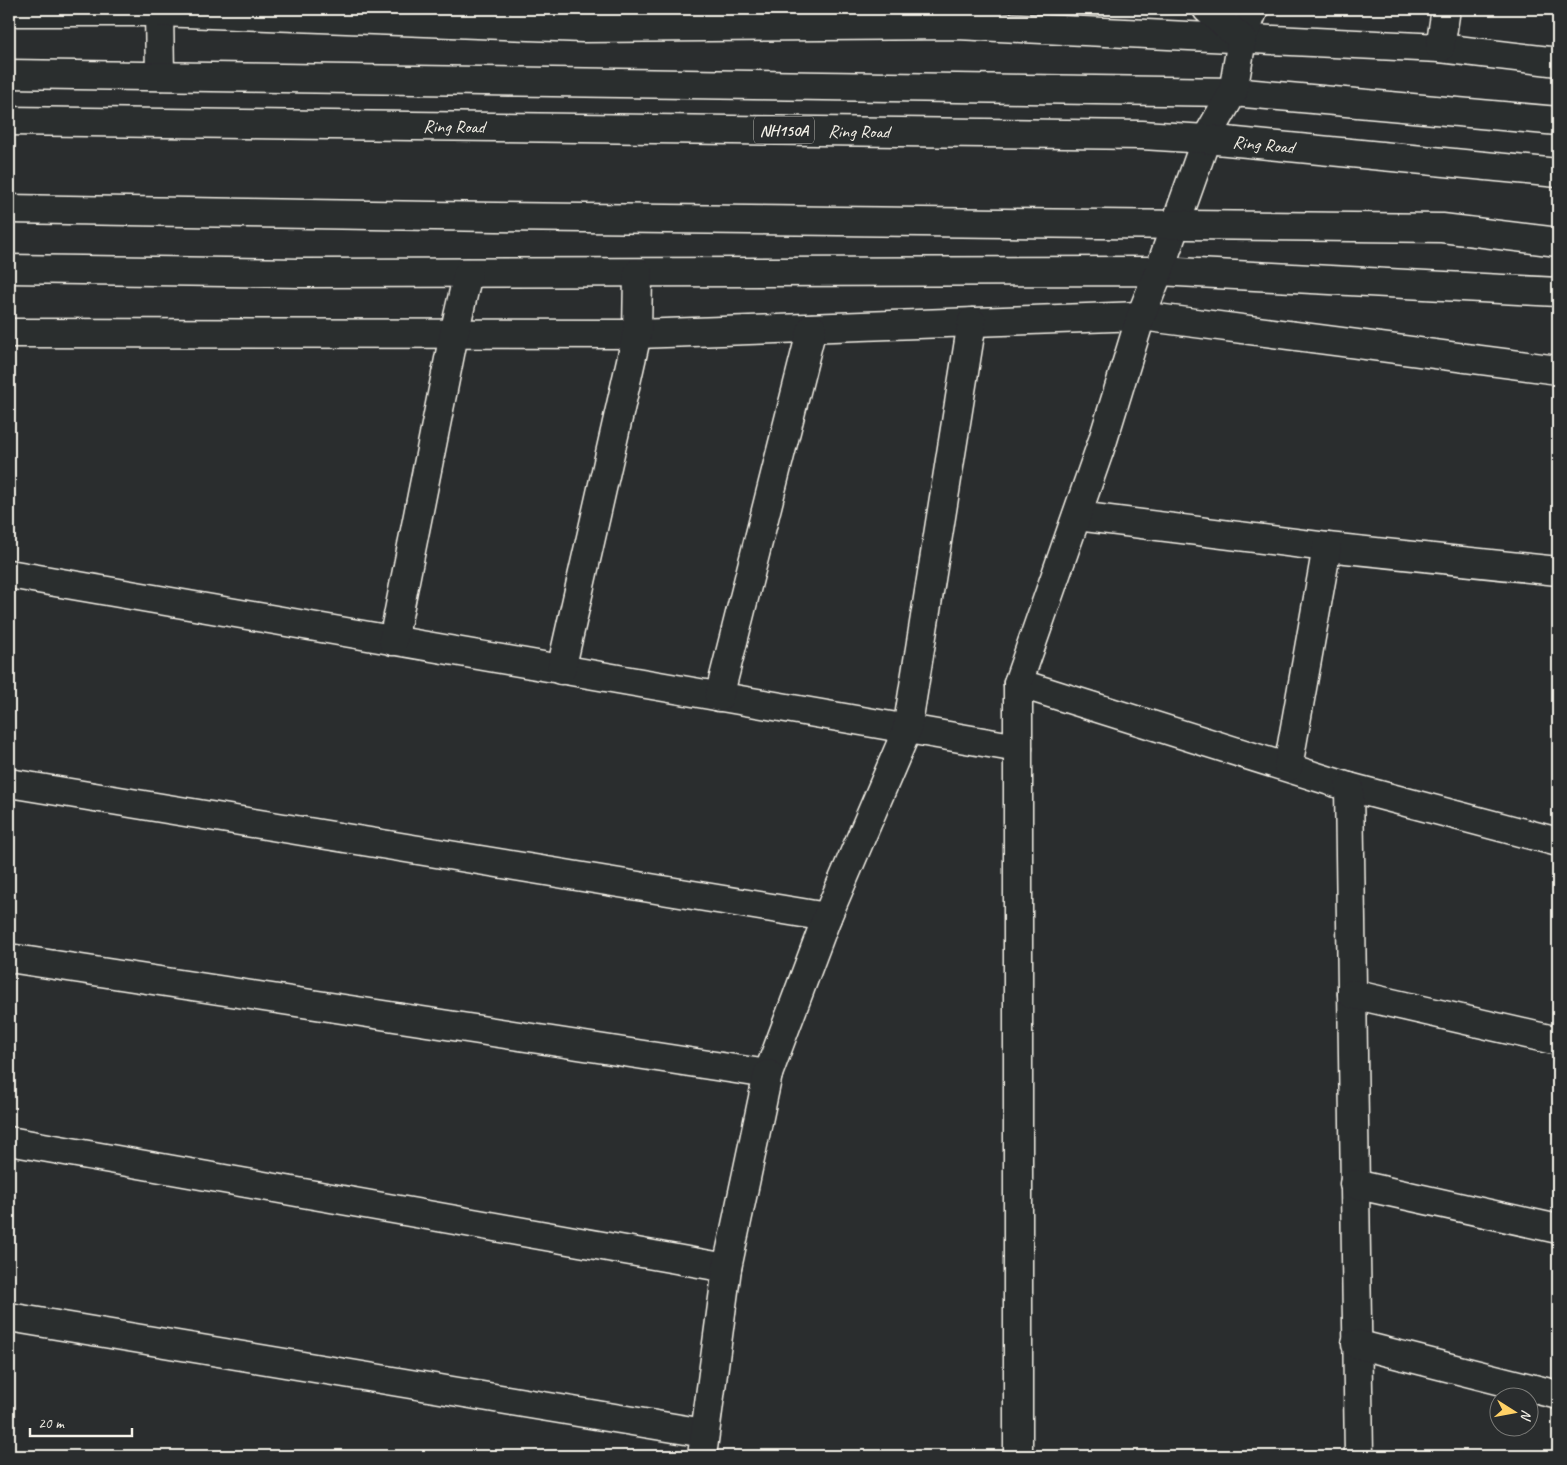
<svg xmlns="http://www.w3.org/2000/svg" width="1567" height="1465" font-family="Caveat,sans-serif">
	<rect width="100%" height="100%" fill="#2a2d2e"/>
	<filter id="ink" filterUnits="userSpaceOnUse"><feTurbulence type="fractalNoise" baseFrequency=".02" numOctaves="2"/><feDisplacementMap in="SourceGraphic" scale="10" xChannelSelector="R" yChannelSelector="G"/><feConvolveMatrix kernelMatrix="1 2 1 2 8 2 1 2 1" color-interpolation-filters="sRGB"/></filter>
	<g filter="url(#ink)">
		<g fill="none" stroke-linecap="round" stroke-linejoin="round">
			<defs>
				<g id="minor">
					<polyline points="159,9 160,76"/>
					<polyline points="9,12 159,12 583,28 957,25 1440,48 1558,62"/>
					<polyline points="1242,39 1254,9"/>
					<polyline points="1440,48 1446,9"/>
					<polyline points="9,74 1233,92 1558,121"/>
					<polyline points="9,269 303,273 1159,271 1558,292"/>
					<polyline points="9,333 637,334 1141,316 1558,370"/>
					<polyline points="1077,516 1327,547 1558,571"/>
					<polyline points="9,574 1018,748"/>
					<polyline points="393,641 454,334 468,273"/>
					<polyline points="561,670 637,334 638,273"/>
					<polyline points="1018,683 1349,787 1558,842"/>
					<polyline points="719,697 812,328"/>
					<polyline points="1288,767 1327,547"/>
					<polyline points="9,783 827,917"/>
					<polyline points="1349,787 1359,1456"/>
					<polyline points="9,958 768,1074 827,917 907,730 972,322"/>
					<polyline points="1352,994 1558,1041"/>
					<polyline points="9,1141 727,1268"/>
					<polyline points="1354,1184 1558,1229"/>
					<polyline points="9,1317 704,1433"/>
					<polyline points="1356,1344 1558,1395"/>
					<polyline points="702,1456 727,1268 768,1074"/>
					<polyline points="1018,1456 1018,683 1103,440 1141,316 1159,271 1206,139 1233,92 1242,39 1207,9"/>
				</g>
				<g id="highway">
					<path id="s1" d="M9,121L1142,135L1206,139L1558,173"/>
					<polyline points="9,209 496,217 1442,228 1558,242"/>
				</g>
			</defs>
			<!-- minor casing -->
			<use href="#minor" stroke="#f4f1e8" stroke-width="31"/>
			<!-- highway casing -->
			<use href="#highway" stroke="#f4f1e8" stroke-width="31"/>
			<!-- minor -->
			<use href="#minor" stroke="#2a2d2e" stroke-width="28"/>
			<!-- highway -->
			<use href="#highway" stroke="#2a2d2e" stroke-width="28"/>
		</g>
	</g>
	<g text-anchor="middle" stroke-width="5" stroke-linejoin="round" paint-order="stroke">
		<!-- shield labels -->
		<rect fill="#2a2d2e" stroke="#b7b6b0" stroke-width="1" x="754" y="116.5" width="60" height="27" rx="4"/>
		<g font-size="16" font-weight="bold" fill="#f4f1e8">
			<text x="784" y="136">NH150A</text>
		</g>
		<!-- street labels -->
		<g font-size="18" fill="#f4f1e8" stroke="#2a2d2e">
			<text dy="6" stroke="none"><textPath href="#s1" startOffset="445">Ring Road</textPath></text>
			<text dy="6" stroke="none"><textPath href="#s1" startOffset="850">Ring Road</textPath></text>
			<text dy="6" stroke="none"><textPath href="#s1" startOffset="1255">Ring Road</textPath></text>
		</g>
	</g>
	<!-- margin -->
	<rect width="1567" height="1465" fill="none" stroke="#2a2d2e" stroke-width="30"/>
	<rect x="15" y="15" width="1537" height="1435" fill="none" stroke="#f4f1e8" stroke-width="2" filter="url(#ink)"/>
	<!-- north arrow -->
	<g transform="translate(1514 1412) rotate(101)"><circle r="24" fill="#2a2d2e" stroke="#7b7b78"/>
	<path d="M0-4L9 19L0 12L-9 19Z" fill="#ffd166"/>
	<text y="-8" font-size="14" font-weight="bold" text-anchor="middle" fill="#f4f1e8">N</text>
	</g>
	<!-- scale -->
	<path d="M30 1428v8h102v-8" fill="none" stroke="#f4f1e8" stroke-width="2.5"/>
	<text x="38" y="1428" font-size="15" fill="#f4f1e8" stroke="#2a2d2e" stroke-width="4" paint-order="stroke">20 m</text>
</svg>
